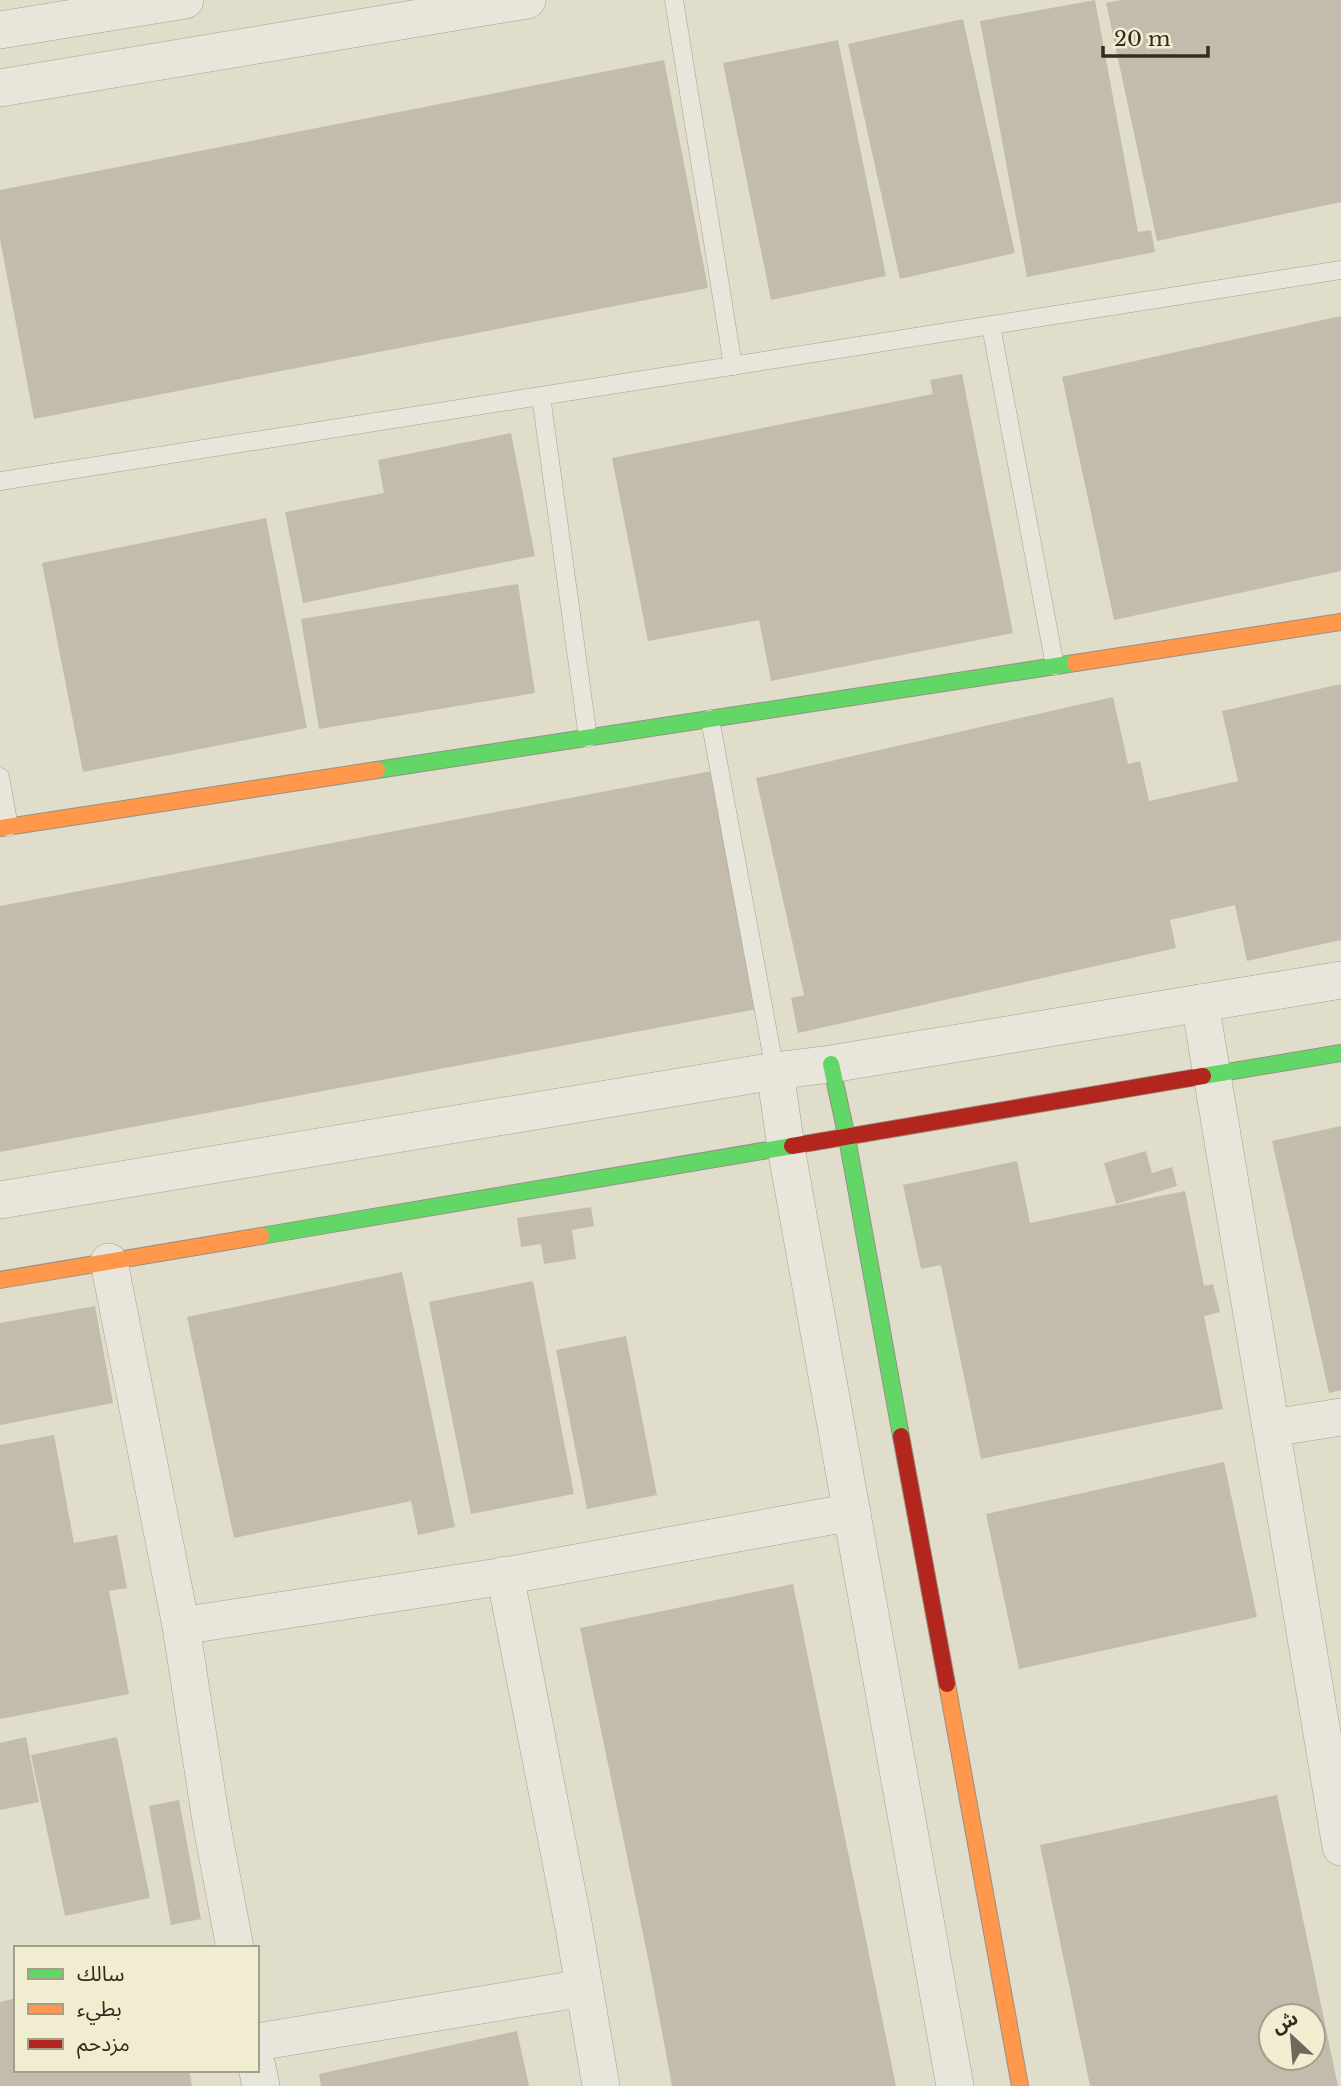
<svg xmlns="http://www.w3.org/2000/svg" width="1341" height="2086" font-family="'Libre Baskerville','Noto Sans Arabic',serif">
	<rect width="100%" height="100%" fill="#e0ddcb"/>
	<!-- building -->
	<g fill="#c3bcac" fill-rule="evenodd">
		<polygon points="1095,0 1138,232 1151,230 1155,252 1027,277 980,21"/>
		<polygon points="1121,0 1341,0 1341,202 1157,241 1106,3"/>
		<polygon points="963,19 1015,253 900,279 848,44"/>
		<polygon points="838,40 886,276 771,300 723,63"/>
		<polygon points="664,60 708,288 34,419 0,239 0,190"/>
		<polygon points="1341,316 1341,571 1114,620 1062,377"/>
		<polygon points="962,374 1013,633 771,681 759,620 648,641 612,458 933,394 930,380"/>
		<polygon points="511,433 535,556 303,603 285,512 384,493 378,460"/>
		<polygon points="266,518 307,728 83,772 42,563"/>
		<polygon points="518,584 535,693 319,729 301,619"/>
		<polygon points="1341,684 1341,940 1247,961 1235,905 1170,920 1176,948 798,1033 791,998 804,995 756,778 1113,697 1128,764 1140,761 1149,801 1238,781 1222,711"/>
		<polygon points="712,771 757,1009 0,1152 0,906"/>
		<polygon points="1341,1126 1341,1390 1329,1393 1272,1141"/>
		<polygon points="1146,1151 1152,1173 1172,1167 1177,1186 1116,1204 1104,1163"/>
		<polygon points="1017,1161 1030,1223 1185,1191 1204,1286 1213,1284 1220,1312 1204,1316 1223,1409 981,1459 941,1265 921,1269 903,1185"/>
		<polygon points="591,1207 594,1226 572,1230 576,1259 544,1264 541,1244 521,1247 517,1218"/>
		<polygon points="402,1272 455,1527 418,1535 411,1501 234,1538 187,1317"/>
		<polygon points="533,1281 574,1494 471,1514 429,1302"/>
		<polygon points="95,1306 113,1403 0,1425 0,1323"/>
		<polygon points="626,1336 657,1495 587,1509 556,1350"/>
		<polygon points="54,1435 74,1543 117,1535 127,1588 109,1591 129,1694 0,1719 0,1445"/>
		<polygon points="1224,1462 1257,1617 1019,1669 986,1514"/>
		<polygon points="793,1584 896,2086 672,2086 649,1963 580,1628"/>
		<polygon points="26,1737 39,1802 0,1810 0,1743"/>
		<polygon points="117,1737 150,1898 65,1916 31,1755"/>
		<path d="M1277,1795L1338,2086H1090L1040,1845ZM1271,2016H1313V2058H1271Z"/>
		<polygon points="179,1800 201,1919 171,1925 149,1806"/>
		<polygon points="16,1998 16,2070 189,2070 192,2086 0,2086 0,2002"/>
		<polygon points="517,2031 529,2086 321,2086 319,2074"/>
	</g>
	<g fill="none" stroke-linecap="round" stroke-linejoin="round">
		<defs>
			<g id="lane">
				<polyline points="674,0 733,366"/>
				<polyline points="991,326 1055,666"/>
				<polyline points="541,396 588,738"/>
				<polyline points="0,481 1341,270"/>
				<polyline points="710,719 775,1071"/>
				<polyline points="0,777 9,827"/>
			</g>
			<g id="street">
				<polyline points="0,30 185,0"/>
				<polyline points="0,88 527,0"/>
				<polyline points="1200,1003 1341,1847"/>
				<polyline points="775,1071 786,1148 955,2086"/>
				<polyline points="0,1200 775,1071 831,1064 1341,980"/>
				<polyline points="109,1262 181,1626 211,1821 235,1948"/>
				<polyline points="1271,1428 1341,1417"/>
				<polyline points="505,1575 574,1928 601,2086"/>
				<polyline points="181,1626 505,1576 852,1512"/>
				<polyline points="257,2042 584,1988"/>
				<polyline points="257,2067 261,2086"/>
			</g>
			<g id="fast">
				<polyline points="377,770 1075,663"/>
				<polyline points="831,1064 847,1138 901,1436"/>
				<polyline points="1203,1076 1341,1053"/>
				<polyline points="261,1236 792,1146"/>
			</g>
			<g id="slow">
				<polyline points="1075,663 1341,622"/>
				<polyline points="0,828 377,770"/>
				<polyline points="0,1280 261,1236"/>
				<polyline points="947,1684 1020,2086"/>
			</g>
			<g id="jam">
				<polyline points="792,1146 1203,1076"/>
				<polyline points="901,1436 947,1684"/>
			</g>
		</defs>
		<!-- lane casing -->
		<use href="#lane" stroke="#a5a194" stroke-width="19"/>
		<!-- street casing -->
		<use href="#street" stroke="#a5a194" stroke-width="38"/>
		<!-- fast casing -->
		<use href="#fast" stroke="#959184" stroke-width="18"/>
		<!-- slow casing -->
		<use href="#slow" stroke="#959184" stroke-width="18"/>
		<!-- jam casing -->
		<use href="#jam" stroke="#959184" stroke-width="18"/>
		<!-- lane -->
		<use href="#lane" stroke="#e8e6db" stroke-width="18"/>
		<!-- street -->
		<use href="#street" stroke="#e8e6db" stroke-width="37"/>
		<!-- fast -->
		<use href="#fast" stroke="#63d668" stroke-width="16"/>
		<!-- slow -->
		<use href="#slow" stroke="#ff974d" stroke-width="16"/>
		<!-- jam -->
		<use href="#jam" stroke="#b3261e" stroke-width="16"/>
	</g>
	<!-- legend -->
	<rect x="14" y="1946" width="245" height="126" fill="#f1edd1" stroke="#a59f89" stroke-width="2"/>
	<rect x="28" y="1969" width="35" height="10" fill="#63d668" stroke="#a59f89" stroke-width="2"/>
	<text x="77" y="1981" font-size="21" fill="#322b1e">سالك</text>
	<rect x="28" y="2004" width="35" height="10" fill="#ff974d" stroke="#a59f89" stroke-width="2"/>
	<text x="77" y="2016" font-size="21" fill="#322b1e">بطيء</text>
	<rect x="28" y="2039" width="35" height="10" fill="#b3261e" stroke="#a59f89" stroke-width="2"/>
	<text x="77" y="2051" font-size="21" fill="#322b1e">مزدحم</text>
	<!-- north arrow -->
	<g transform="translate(1292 2037) rotate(334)"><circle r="33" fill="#f1edd1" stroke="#a59f89" stroke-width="2"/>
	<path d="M0-5L12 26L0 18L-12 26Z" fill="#6f695b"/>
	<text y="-10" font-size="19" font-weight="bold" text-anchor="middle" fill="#322b1e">ش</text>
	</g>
	<!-- scale -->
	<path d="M1103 46v10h105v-10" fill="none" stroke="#322b1e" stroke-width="3.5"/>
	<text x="1114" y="46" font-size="21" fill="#322b1e" stroke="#f1edd1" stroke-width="5" paint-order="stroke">20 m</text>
</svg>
